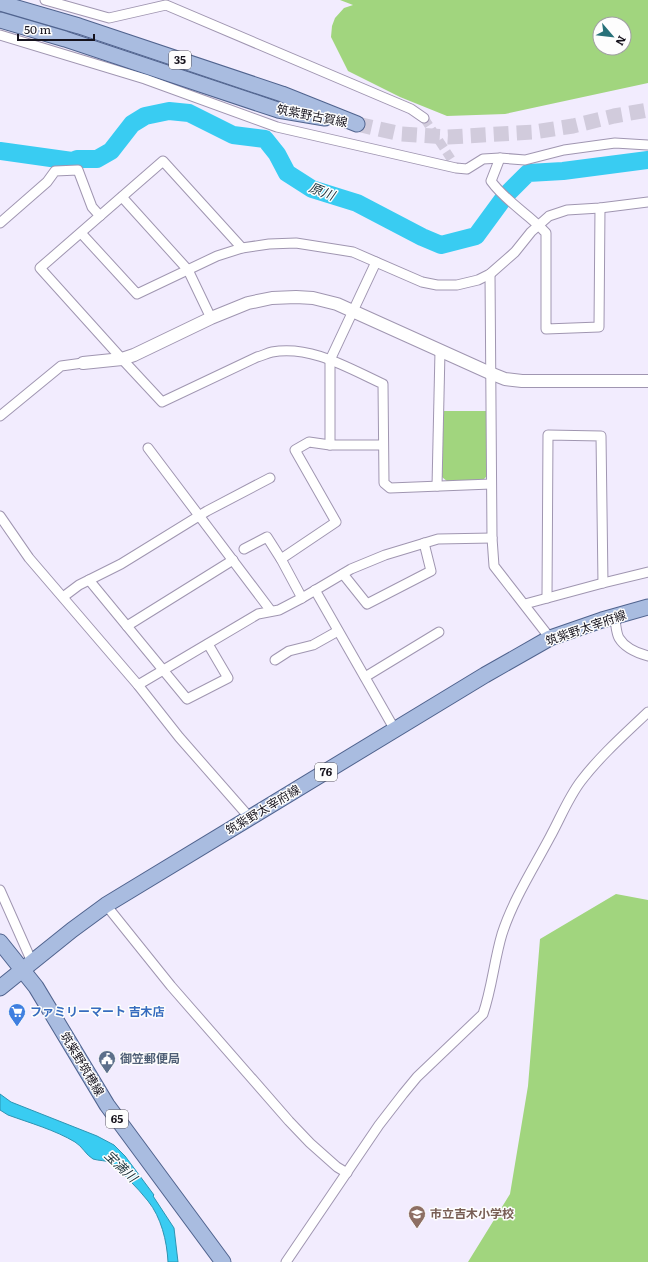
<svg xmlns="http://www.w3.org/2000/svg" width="648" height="1262" font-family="Literata,'Noto Sans JP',serif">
	<rect width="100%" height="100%" fill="#f2ecfe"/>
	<!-- green -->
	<g fill="#a1d57e" fill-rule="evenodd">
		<path d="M340,0H648V83L505,114L447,116L400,97L348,71L331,37L332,26L335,18L344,8L353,5ZM600,24H624V48H600Z"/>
		<polygon points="443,411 487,411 487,476 482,481 448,482 442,477"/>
		<polygon points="616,894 648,900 648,1262 468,1262 510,1194 528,1086 540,939"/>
	</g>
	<!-- water -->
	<path fill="#39ccf2" stroke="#2e94b2" d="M0,1094L11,1102L97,1136L114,1145L125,1156L154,1195L153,1196L174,1228L178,1262H168C167,1241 161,1217 148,1201C137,1187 124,1175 112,1163C106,1160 99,1161 93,1159C86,1155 82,1146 75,1142C55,1130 30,1123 8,1115L0,1110Z"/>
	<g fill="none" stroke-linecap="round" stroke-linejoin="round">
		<!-- river -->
		<polyline stroke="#39ccf2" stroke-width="18" points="0,151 72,161 77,159 97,159 111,151 132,124 145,116 169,111 189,113 233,135 265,139 277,154 287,173 312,189 357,203 422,237 441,245 476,236 506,195 528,173 563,171 648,160"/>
		<!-- minor-tunnel -->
		<polyline stroke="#d1cbdc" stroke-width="9" stroke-dasharray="9 4.5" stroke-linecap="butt" points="424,118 451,159"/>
		<!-- primary-tunnel -->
		<polyline stroke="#d1cbdc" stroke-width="15" stroke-dasharray="15 8" stroke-linecap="butt" points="357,124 401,134 448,137 534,132 573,126 614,116 648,110"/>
		<defs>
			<g id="minor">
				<polyline points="45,0 109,18 166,5 411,109 424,118"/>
				<polyline points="0,35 145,79 277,127 456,168 467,169 483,159 500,158 525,160 564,150 615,143 648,145"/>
				<path d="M500,158L491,181C506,202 529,214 546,233V329L599,327L600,208"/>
				<polyline points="122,197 188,270 211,318"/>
				<polyline points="0,223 47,182 55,171 78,170 92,207 100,216"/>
				<polyline points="81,233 137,294 217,256 242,248 269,244 296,243 353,252 422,282 437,285 457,285 478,280 490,274 515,252 531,232 549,216 567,210 600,208 648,202"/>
				<path d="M242,248L163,161L40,268L122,359L162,402L257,357C262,356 267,353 272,352C311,345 348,368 383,384L384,483L390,488L491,484"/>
				<polyline points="376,262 330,360 330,445 383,445"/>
				<polyline points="490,274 492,538 494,566 550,638"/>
				<polyline points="0,416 61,366 83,363"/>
				<polyline points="148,448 271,611"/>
				<polyline points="437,486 440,351"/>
				<polyline points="0,516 29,558 138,685 179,737 250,818"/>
				<polyline points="244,549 267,537 281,559 302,598"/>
				<polyline points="281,559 336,522 295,450 309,442 330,445"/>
				<polyline points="343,574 367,604 431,571 424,543"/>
				<polyline points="89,580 187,699 228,678 208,644"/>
				<polyline points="315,590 395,730"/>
				<polyline points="63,597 79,585 121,564 207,511 270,478"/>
				<polyline points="547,598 548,435 601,436 603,583"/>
				<polyline points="525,604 603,583 648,572"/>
				<path d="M614,616C616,623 616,633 619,638C625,648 637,653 648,656"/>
				<polyline points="127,626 233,560"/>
				<polyline points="275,660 289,651 313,645 338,631"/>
				<polyline points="365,677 439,632"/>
				<polyline points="138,685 258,614 279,610 302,598 351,569 385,555 438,539 492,538"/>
				<polyline points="0,890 32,962"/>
				<polyline points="106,905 171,986 289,1121 310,1143 337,1167 347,1173"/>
				<path d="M286,1262L379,1125L403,1094L417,1077L483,1014C492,988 494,961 502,934C513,900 533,869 550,837C560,819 568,798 581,781C600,756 625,734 648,712"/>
			</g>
			<polyline id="tertiary" points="83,363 122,359 134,355 211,318 248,303 272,298 296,297 313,298 337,304 490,373 505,379 522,381 648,381"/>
			<g id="primary">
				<polyline points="0,3 79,26 282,94 357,124"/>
				<polyline points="0,20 65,39 278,110 325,118"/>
				<polyline points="0,942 36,987 107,1105 223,1262"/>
				<polyline points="0,988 72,930 106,905 485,675 550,638 602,620 648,607"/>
			</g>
		</defs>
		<!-- minor casing -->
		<use href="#minor" stroke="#a096b1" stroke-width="11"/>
		<!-- tertiary casing -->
		<use href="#tertiary" stroke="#a096b1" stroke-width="14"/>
		<!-- primary casing -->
		<use href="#primary" stroke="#50638e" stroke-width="17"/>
		<!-- minor -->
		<use href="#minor" stroke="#fff" stroke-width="9"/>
		<!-- tertiary -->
		<use href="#tertiary" stroke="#fff" stroke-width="12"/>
		<!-- primary -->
		<use href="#primary" stroke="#a9bce0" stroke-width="15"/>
	</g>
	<!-- icons -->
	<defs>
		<symbol id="supermarket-pin" viewBox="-11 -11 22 30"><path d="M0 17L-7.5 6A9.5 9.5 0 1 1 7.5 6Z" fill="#3f7fe0" stroke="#fdfdfd"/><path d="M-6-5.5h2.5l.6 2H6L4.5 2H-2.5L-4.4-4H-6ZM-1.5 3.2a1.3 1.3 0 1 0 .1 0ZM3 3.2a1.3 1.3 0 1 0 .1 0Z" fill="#fff"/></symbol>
		<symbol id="civic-pin" viewBox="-11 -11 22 30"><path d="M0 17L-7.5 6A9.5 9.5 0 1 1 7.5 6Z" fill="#5c6f8a" stroke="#fdfdfd"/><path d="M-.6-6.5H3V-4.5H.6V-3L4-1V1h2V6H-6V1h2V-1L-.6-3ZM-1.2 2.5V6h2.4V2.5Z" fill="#fff"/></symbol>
		<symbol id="school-pin" viewBox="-11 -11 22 30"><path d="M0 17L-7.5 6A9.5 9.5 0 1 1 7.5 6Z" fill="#8d6e63" stroke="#fdfdfd"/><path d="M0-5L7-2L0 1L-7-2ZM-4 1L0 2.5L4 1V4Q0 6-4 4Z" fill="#fff"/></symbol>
	</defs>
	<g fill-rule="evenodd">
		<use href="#supermarket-pin" x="7" y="1002" width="20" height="27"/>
		<use href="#civic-pin" x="97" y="1049" width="20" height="27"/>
		<use href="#school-pin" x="407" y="1204" width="20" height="27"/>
	</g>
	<g text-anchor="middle" stroke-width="3" stroke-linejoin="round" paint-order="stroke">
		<!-- shield labels -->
		<g fill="#fdfdfd" stroke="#5b5860" stroke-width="1">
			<rect x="169" y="51" width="22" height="18" rx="3"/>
			<rect x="315" y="763" width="22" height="18" rx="3"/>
			<rect x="106" y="1110" width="22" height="18" rx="3"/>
		</g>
		<g font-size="11" font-weight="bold" fill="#15121c">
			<text x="180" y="64">35</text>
			<text x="326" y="776">76</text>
			<text x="117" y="1123">65</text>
		</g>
		<!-- street labels -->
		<g font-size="12" fill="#15121c" stroke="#fdfdfd">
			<text transform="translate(312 116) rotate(11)" y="4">筑紫野古賀線</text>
			<text transform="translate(586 628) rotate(-19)" y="4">筑紫野太宰府線</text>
			<text transform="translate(263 810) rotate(-31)" y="4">筑紫野太宰府線</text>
			<text transform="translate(82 1064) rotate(59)" y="4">筑紫野筑穂線</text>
		</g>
		<!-- shop labels -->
		<g font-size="12" font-weight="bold" fill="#366cbe" stroke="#fdfdfd" text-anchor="start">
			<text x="30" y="1016">ファミリーマート 吉木店</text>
		</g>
		<!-- service labels -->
		<g font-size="12" font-weight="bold" fill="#4e5e75" stroke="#fdfdfd" text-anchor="start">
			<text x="120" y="1063">御笠郵便局</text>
		</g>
		<!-- education labels -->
		<g font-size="12" font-weight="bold" fill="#785e54" stroke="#fdfdfd" text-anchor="start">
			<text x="430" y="1218">市立吉木小学校</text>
		</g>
		<!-- water labels -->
		<g font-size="13" font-style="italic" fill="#193037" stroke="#fdfdfd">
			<text transform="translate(322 191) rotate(21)" y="5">原川</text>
			<text transform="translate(121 1166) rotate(44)" y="5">宝満川</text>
		</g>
	</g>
	<!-- north arrow -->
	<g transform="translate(612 36) rotate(118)"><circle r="19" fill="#fdfdfd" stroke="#a09fa3"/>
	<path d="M0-3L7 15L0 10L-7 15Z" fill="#277179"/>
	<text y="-6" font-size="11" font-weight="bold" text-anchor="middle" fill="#15121c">N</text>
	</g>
	<!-- scale -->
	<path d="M18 34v6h76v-6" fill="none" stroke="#15121c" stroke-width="2"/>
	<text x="24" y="34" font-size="12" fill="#15121c" stroke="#fdfdfd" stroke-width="3" paint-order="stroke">50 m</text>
</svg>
